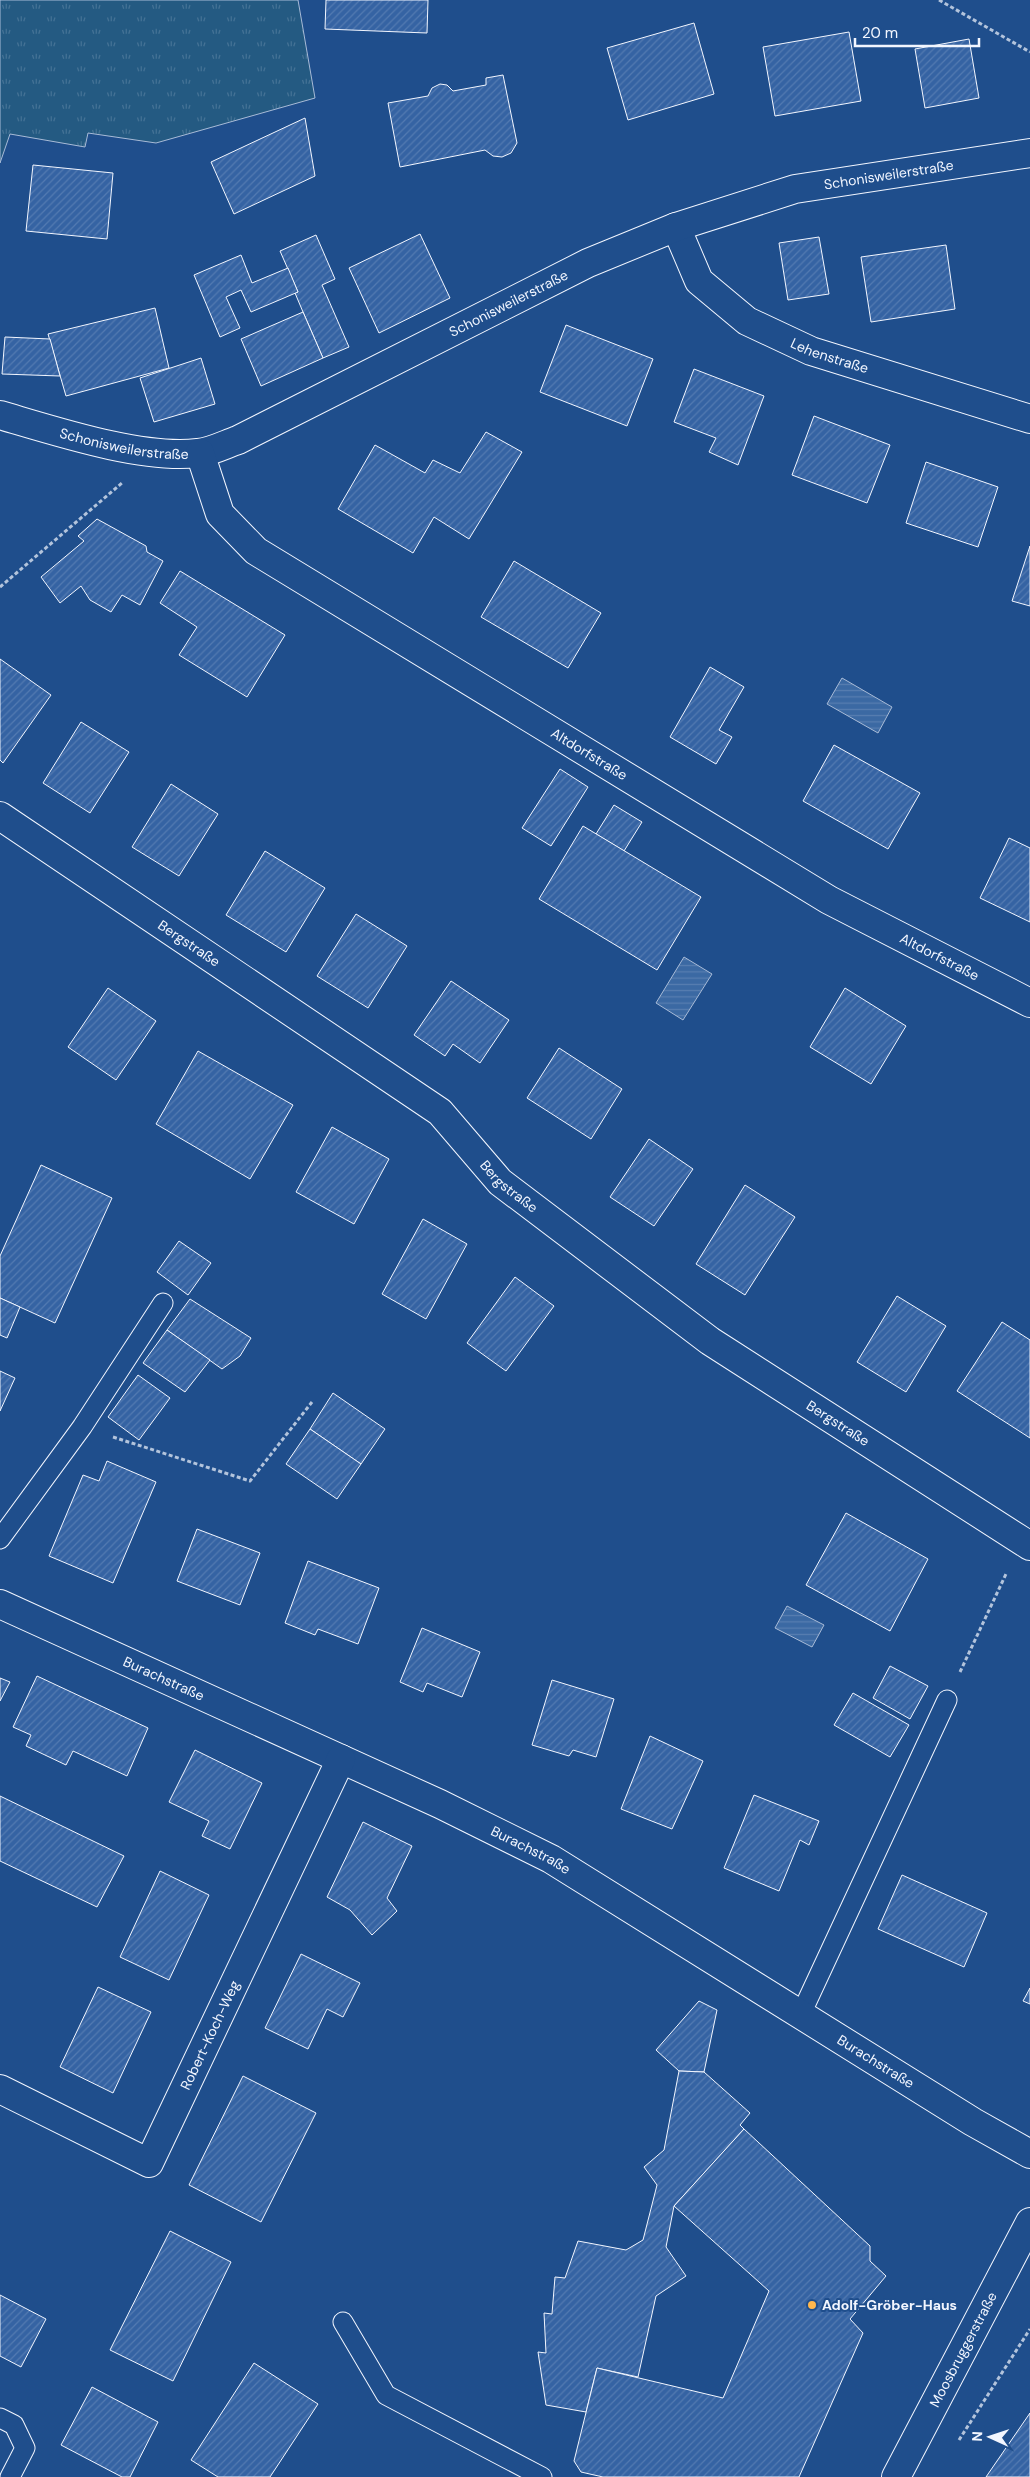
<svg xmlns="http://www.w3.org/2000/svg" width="1030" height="2477" font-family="'DM Sans',sans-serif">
	<defs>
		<pattern id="grass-tufts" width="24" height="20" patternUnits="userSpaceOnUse" patternTransform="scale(1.25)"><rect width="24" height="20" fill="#245a82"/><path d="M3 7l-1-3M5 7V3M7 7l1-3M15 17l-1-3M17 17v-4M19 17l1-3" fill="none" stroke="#447295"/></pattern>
		<pattern id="water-rules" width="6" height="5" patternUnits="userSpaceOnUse" patternTransform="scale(1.25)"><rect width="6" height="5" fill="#3b69a3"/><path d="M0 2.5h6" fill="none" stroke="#587fb1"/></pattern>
		<pattern id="building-hatch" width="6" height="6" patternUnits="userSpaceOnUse" patternTransform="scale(1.25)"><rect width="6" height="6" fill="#3563a3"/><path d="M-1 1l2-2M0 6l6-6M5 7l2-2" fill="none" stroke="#537ab1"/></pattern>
	</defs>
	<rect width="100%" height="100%" fill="#1f4e8c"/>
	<!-- grass -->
	<polygon fill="url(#grass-tufts)" stroke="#a8bbd7" points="0,0 298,0 315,98 156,143 88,133 85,147 10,134 0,163"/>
	<!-- water -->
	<g fill="url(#water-rules)" stroke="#a8bbd7">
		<polygon points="842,678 892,707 878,733 827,704"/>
		<polygon points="684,957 712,974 683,1020 656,1003"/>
		<polygon points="787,1606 824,1625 812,1647 775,1628"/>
	</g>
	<!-- building -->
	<g fill="url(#building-hatch)" stroke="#f2f6ff">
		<polygon points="326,0 428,0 427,33 325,29"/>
		<polygon points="694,23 714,94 628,120 607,48"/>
		<polygon points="849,32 861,101 775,116 763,47"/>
		<polygon points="969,39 979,98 925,108 915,49"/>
		<polygon points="503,75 517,143 511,153 502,157 493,156 485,150 400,167 388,103 428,96 432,88 440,84 447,85 453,91 486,85 486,78"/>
		<polygon points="305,118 315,176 234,214 211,162"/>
		<polygon points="33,165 113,173 107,239 26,231"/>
		<polygon points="420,234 450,298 379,333 349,268"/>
		<polygon points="316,235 335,279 322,285 349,347 323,358 303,312 295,293 298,292 280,251"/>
		<polygon points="819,237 829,294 788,300 779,243"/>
		<polygon points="946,245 955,309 871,322 861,257"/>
		<polygon points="241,255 252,283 288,268 298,292 251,312 241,290 226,297 240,328 220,337 194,275"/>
		<polygon points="155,308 169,368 66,396 48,334"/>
		<polygon points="303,312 323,358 261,386 241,339"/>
		<polygon points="566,325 653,359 627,426 540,392"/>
		<polygon points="5,337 50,339 60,376 2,374"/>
		<polygon points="201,358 215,404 154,422 140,378"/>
		<polygon points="694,369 764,396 738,465 709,452 716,438 674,422"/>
		<polygon points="814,416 890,445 867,503 792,475"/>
		<polygon points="486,432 522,452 469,539 434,517 413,553 338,509 375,445 425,473 433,460 460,473"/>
		<polygon points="926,462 998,487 978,547 906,523"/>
		<polygon points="97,519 146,546 147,552 163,561 140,605 122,595 111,612 90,600 81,586 60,603 41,577 84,541 78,536"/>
		<polygon points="1030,546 1030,606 1012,601"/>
		<polygon points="514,561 601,613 568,668 481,617"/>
		<polygon points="180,571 285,635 247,697 179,655 197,627 160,603"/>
		<polygon points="0,659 51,695 3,763 0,760"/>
		<polygon points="710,667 744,687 719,730 732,737 716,764 670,737"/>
		<polygon points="81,722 129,752 90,813 43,783"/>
		<polygon points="834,745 920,793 888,849 803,801"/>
		<polygon points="560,769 588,787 551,846 522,828"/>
		<polygon points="171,784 218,814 179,876 132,847"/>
		<polygon points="614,805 642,822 624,851 596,834"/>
		<polygon points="583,826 701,897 657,970 539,899"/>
		<polygon points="1009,838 1030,848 1030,922 980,898"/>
		<polygon points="265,851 325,888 286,952 226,915"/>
		<polygon points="356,914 407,946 368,1008 317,976"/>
		<polygon points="451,981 509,1020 480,1063 453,1044 445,1056 414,1035"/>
		<polygon points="108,988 156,1021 116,1080 68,1047"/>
		<polygon points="845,988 906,1026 871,1084 810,1047"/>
		<polygon points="559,1048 622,1089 591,1139 527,1098"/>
		<polygon points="198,1051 293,1105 250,1179 156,1124"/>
		<polygon points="332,1127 389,1159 354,1224 296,1192"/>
		<polygon points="649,1139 693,1169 654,1226 610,1197"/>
		<polygon points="41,1165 112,1198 55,1323 0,1298 0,1256"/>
		<polygon points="745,1185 795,1217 745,1295 696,1264"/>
		<polygon points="423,1219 467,1244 426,1319 382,1294"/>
		<polygon points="179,1241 211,1263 188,1295 157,1272"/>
		<polygon points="515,1277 554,1306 506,1371 467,1343"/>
		<polygon points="897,1296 946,1326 906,1392 857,1362"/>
		<polygon points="0,1298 20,1307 7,1338 0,1335"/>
		<polygon points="190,1299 251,1338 240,1356 222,1369 167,1330"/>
		<polygon points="1002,1322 1030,1340 1030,1438 957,1391"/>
		<polygon points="167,1330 210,1360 185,1392 143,1363"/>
		<polygon points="0,1371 15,1378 0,1411"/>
		<polygon points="138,1375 170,1398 139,1440 108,1417"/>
		<polygon points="333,1393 385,1429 361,1464 310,1429"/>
		<polygon points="310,1429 361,1464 337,1499 286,1464"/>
		<polygon points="107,1461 156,1482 113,1583 49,1556 83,1475 99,1481"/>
		<polygon points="846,1513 928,1559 890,1631 806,1585"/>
		<polygon points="197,1529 260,1553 240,1605 177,1581"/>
		<polygon points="308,1561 379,1588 358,1644 318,1629 315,1635 285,1623"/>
		<polygon points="422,1628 480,1652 462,1697 427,1683 423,1692 400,1682"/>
		<polygon points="890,1666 928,1686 910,1719 873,1698"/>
		<polygon points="37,1676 148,1728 127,1776 73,1751 66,1765 26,1746 31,1735 13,1727"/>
		<polygon points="0,1678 10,1682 0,1701"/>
		<polygon points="552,1680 614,1699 596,1757 573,1750 569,1756 532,1745"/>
		<polygon points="853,1693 909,1725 890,1757 834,1725"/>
		<polygon points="650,1736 703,1761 672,1829 621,1809"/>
		<polygon points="195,1750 262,1783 230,1849 202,1836 209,1821 169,1802"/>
		<polygon points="754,1795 819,1821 809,1845 800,1840 779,1891 724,1868"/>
		<polygon points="0,1796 124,1856 97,1907 0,1861"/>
		<polygon points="363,1822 412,1846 387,1898 397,1911 372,1935 350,1910 327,1897"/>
		<polygon points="160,1871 209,1895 169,1980 120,1957"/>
		<polygon points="902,1875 987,1913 964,1967 878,1929"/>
		<polygon points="301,1954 360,1983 343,2017 327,2009 308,2049 265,2028"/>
		<polygon points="98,1987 151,2012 113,2093 60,2067"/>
		<polygon points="1030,1988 1030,2004 1023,2001"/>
		<polygon points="699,2001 717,2010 704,2072 679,2071 656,2050"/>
		<polygon points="679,2071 704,2072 750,2113 740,2125 744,2129 674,2206 666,2247 686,2276 656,2296 638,2377 597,2368 586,2412 546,2405 538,2352 546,2353 544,2313 552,2314 555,2277 565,2278 578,2241 626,2250 643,2240 657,2185 644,2167 664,2150"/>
		<polygon points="243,2076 316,2113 261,2222 189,2185"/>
		<polygon points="744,2129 870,2246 870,2261 886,2276 850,2319 863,2333 799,2477 603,2477 581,2472 574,2461 597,2368 723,2398 769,2291 674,2206"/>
		<polygon points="170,2231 231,2262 173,2381 110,2350"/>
		<polygon points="0,2295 46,2319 21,2367 0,2356"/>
		<polygon points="254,2363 318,2404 270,2477 218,2477 191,2460"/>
		<polygon points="92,2387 158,2422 130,2477 122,2477 61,2445"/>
		<polygon points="1030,2413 1030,2477 986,2477"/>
	</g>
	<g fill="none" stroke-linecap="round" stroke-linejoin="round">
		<defs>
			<g id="lane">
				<polyline points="0,1539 82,1427 163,1303"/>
				<polyline points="801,2014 947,1700"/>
				<polyline points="343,2322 386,2395 542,2477"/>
				<polyline points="0,2418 14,2425 25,2448 10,2477"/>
			</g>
			<g id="street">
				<path id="s1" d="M676,227L699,281L747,321L811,351L1030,419"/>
				<path id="s2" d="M0,415C55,431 143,460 198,453C211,452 226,444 238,440L588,263L676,227L795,189L1030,153"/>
				<path id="s3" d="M200,453L220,514L256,551L829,900L1030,1003"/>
				<path id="s4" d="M0,816L440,1112L500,1182L710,1341L1030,1546"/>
				<path id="s5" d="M0,1604L440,1804L551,1859L973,2122L1030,2154"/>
				<path id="s6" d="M0,2089L149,2163L341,1759"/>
				<path id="s7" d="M896,2477L1030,2222"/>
			</g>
		</defs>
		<!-- lane casing -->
		<use href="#lane" stroke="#f2f6ff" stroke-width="21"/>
		<!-- street casing -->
		<use href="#street" stroke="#f2f6ff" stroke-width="30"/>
		<!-- path -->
		<g stroke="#b3c4dc" stroke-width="3" stroke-dasharray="4 2.5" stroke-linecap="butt">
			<polyline points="939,0 1030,52"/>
			<polyline points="0,587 122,483"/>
			<polyline points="113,1437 250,1481 312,1402"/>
			<polyline points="960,1672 1006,1574"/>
			<polyline points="959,2440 1030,2329"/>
		</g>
		<!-- lane -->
		<use href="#lane" stroke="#1f4e8c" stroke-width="19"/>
		<!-- street -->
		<use href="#street" stroke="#1f4e8c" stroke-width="28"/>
	</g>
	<!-- markers -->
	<circle fill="#ffb74d" stroke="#1f4e8c" stroke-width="2" cx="812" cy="2305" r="5"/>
	<g text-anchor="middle" stroke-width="4" stroke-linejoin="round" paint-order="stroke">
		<!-- street labels -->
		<g font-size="14" fill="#f2f6ff" stroke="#1f4e8c">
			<text dy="5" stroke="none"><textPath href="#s2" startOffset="952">Schonisweilerstraße</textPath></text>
			<text dy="5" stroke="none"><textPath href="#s2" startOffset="548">Schonisweilerstraße</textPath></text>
			<text dy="5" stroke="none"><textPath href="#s1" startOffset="211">Lehenstraße</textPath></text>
			<text dy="5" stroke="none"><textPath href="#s2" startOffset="128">Schonisweilerstraße</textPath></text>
			<text dy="5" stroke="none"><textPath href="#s3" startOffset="506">Altdorfstraße</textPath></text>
			<text dy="5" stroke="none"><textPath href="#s4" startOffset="228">Bergstraße</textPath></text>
			<text dy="5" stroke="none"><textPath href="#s3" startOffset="911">Altdorfstraße</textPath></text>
			<text dy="5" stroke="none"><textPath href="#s4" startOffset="632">Bergstraße</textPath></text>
			<text dy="5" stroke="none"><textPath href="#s4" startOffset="1038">Bergstraße</textPath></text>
			<text dy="5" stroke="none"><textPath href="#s5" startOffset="180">Burachstraße</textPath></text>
			<text dy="5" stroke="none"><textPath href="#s5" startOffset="585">Burachstraße</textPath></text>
			<text dy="5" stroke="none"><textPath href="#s6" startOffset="308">Robert-Koch-Weg</textPath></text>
			<text dy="5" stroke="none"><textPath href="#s5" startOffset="990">Burachstraße</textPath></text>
			<text dy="5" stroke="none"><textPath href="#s7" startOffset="144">Moosbruggerstraße</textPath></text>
		</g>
		<!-- poi labels -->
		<g font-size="14" font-weight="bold" fill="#f2f6ff" stroke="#1f4e8c" text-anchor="start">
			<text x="822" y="2310">Adolf-Gröber-Haus</text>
		</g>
	</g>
	<!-- north arrow -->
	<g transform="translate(990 2437) rotate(273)" stroke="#1f4e8c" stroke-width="4" paint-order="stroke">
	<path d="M0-4L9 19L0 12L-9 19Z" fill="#f2f6ff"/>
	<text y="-8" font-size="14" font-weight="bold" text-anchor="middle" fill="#f2f6ff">N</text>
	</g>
	<!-- scale -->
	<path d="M855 38v8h124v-8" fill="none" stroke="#f2f6ff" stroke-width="2.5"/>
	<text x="862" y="38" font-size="15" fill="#f2f6ff" stroke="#1f4e8c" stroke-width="4" paint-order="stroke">20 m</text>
</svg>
